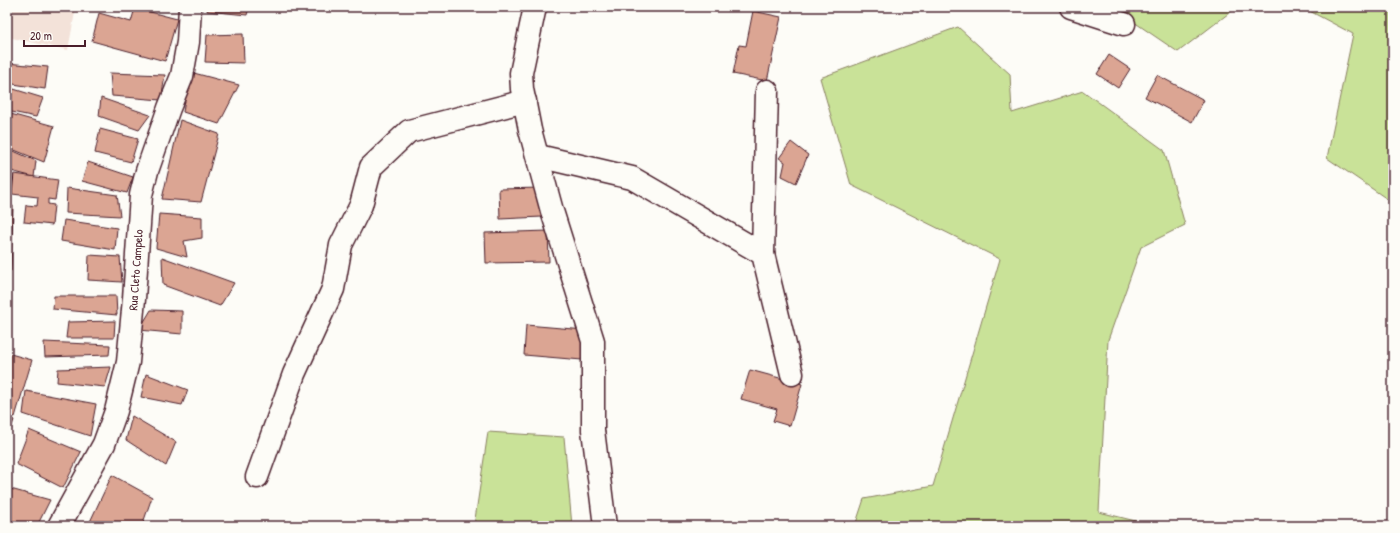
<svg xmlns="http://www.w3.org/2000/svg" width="1400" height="533" font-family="'Patrick Hand',sans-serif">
	<rect width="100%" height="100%" fill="#fdfcf7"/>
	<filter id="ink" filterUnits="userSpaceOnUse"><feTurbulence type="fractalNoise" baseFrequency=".025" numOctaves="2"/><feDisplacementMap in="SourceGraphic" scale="8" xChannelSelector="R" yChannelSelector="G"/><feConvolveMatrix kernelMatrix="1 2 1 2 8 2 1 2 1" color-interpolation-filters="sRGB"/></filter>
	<g filter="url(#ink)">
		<!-- built -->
		<polygon fill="#f3e2d9" points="7,7 76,7 68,50 7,37"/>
		<!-- green -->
		<g fill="#c9e298" stroke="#8a8062">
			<polygon points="1112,7 1237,7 1178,52"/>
			<polygon points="1302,7 1393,7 1393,203 1327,158 1353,34"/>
			<polygon points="958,27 1010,74 1012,113 1083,91 1164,150 1185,225 1141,247 1108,340 1099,512 1156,526 855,526 864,499 933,486 1000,259 851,185 820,78"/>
			<polygon points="488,432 564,437 572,526 474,526"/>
		</g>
		<!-- building -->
		<g fill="#dba593" stroke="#4a1f2b">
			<polygon points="208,7 249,7 247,15 207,11"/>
			<polygon points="135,8 177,19 165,61 92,41 99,13 131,22"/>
			<polygon points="753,11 781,17 767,81 733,74 739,45 746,46"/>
			<polygon points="243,34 244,63 205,62 207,35"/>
			<polygon points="1109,55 1130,69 1118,88 1097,74"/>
			<polygon points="7,63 48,67 45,89 7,83"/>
			<polygon points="190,72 239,85 219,124 183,112"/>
			<polygon points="110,73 165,75 161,100 112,96"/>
			<polygon points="1157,75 1204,100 1192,122 1145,97"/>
			<polygon points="7,87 43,98 36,117 7,111"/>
			<polygon points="101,98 150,115 139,130 99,116"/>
			<polygon points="7,113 54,126 44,162 7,147"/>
			<polygon points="180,120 219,134 201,202 162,199"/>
			<polygon points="100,129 138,139 131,162 95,153"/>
			<polygon points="791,142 808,155 796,183 782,176 785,162 779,158"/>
			<polygon points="7,148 36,161 34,177 7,170"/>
			<polygon points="88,162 133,177 127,193 82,181"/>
			<polygon points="7,173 13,175 10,203 7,202"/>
			<polygon points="14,174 58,180 55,200 48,199 48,204 54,205 52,225 24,222 26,205 37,206 38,197 12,194"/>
			<polygon points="67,188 117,195 120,216 66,213"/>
			<polygon points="541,188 542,217 500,219 499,189"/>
			<polygon points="7,204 13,206 11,271 7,269"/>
			<polygon points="159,214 202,217 202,238 184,241 187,257 156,248"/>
			<polygon points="64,220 117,228 115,250 61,241"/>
			<polygon points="548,231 549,262 486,263 485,233"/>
			<polygon points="89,255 120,257 122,282 88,280"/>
			<polygon points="162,257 234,283 220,306 163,285"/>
			<polygon points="54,296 116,296 117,315 53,309"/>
			<polygon points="151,310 182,311 182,334 139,330"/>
			<polygon points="115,321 114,338 66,338 68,322"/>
			<polygon points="526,325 585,330 582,360 524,355"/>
			<polygon points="44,342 110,345 109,355 45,357"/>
			<polygon points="7,353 32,360 15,417 7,415"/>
			<polygon points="111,367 105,387 57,382 58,369"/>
			<polygon points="750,370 802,384 790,426 773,421 777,409 741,399"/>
			<polygon points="146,374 188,390 182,405 141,397"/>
			<polygon points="26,391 96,404 90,436 23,414"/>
			<polygon points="132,416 176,442 166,466 126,440"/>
			<polygon points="7,417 14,420 7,440"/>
			<polygon points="29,430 81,452 63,488 16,464"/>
			<polygon points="112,475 152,497 142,526 88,526"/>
			<polygon points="7,488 50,500 37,526 7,526"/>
		</g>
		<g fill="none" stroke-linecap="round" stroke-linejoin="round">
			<defs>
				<g id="minor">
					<polyline points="535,7 521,73 522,89 530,130 552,211 593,341 593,430 605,526"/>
					<polyline points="1071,7 1124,24"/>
					<polyline points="538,156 632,178 763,254 792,374"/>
					<polyline points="763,254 767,91"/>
					<polyline points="257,477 294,374 333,289 341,245 361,205 371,167 409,131 525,101"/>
					<polyline points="59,526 104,444 116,411 128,362 134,299 141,195 147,171 169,108 182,76 188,42 190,7"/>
				</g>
			</defs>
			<!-- minor casing -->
			<use href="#minor" stroke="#4a1f2b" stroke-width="25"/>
			<!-- minor -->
			<use href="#minor" stroke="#fdfcf7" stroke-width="22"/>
		</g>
	</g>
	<g text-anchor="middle" stroke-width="3" stroke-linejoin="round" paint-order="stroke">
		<!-- street labels -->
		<g font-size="12" fill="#4a1f2b" stroke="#fdfcf7">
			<text transform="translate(136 270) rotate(-86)" y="4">Rua Cleto Campelo</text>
		</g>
	</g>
	<!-- margin -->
	<rect width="1400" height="533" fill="none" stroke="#fdfcf7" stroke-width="24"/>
	<rect x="12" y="12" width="1376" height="509" fill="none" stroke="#4a1f2b" stroke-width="1.5" filter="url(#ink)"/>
	<!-- scale -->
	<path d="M24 40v6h61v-6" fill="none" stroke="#4a1f2b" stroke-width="2"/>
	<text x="30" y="40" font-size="12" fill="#4a1f2b" stroke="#fdfcf7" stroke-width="3" paint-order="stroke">20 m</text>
</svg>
